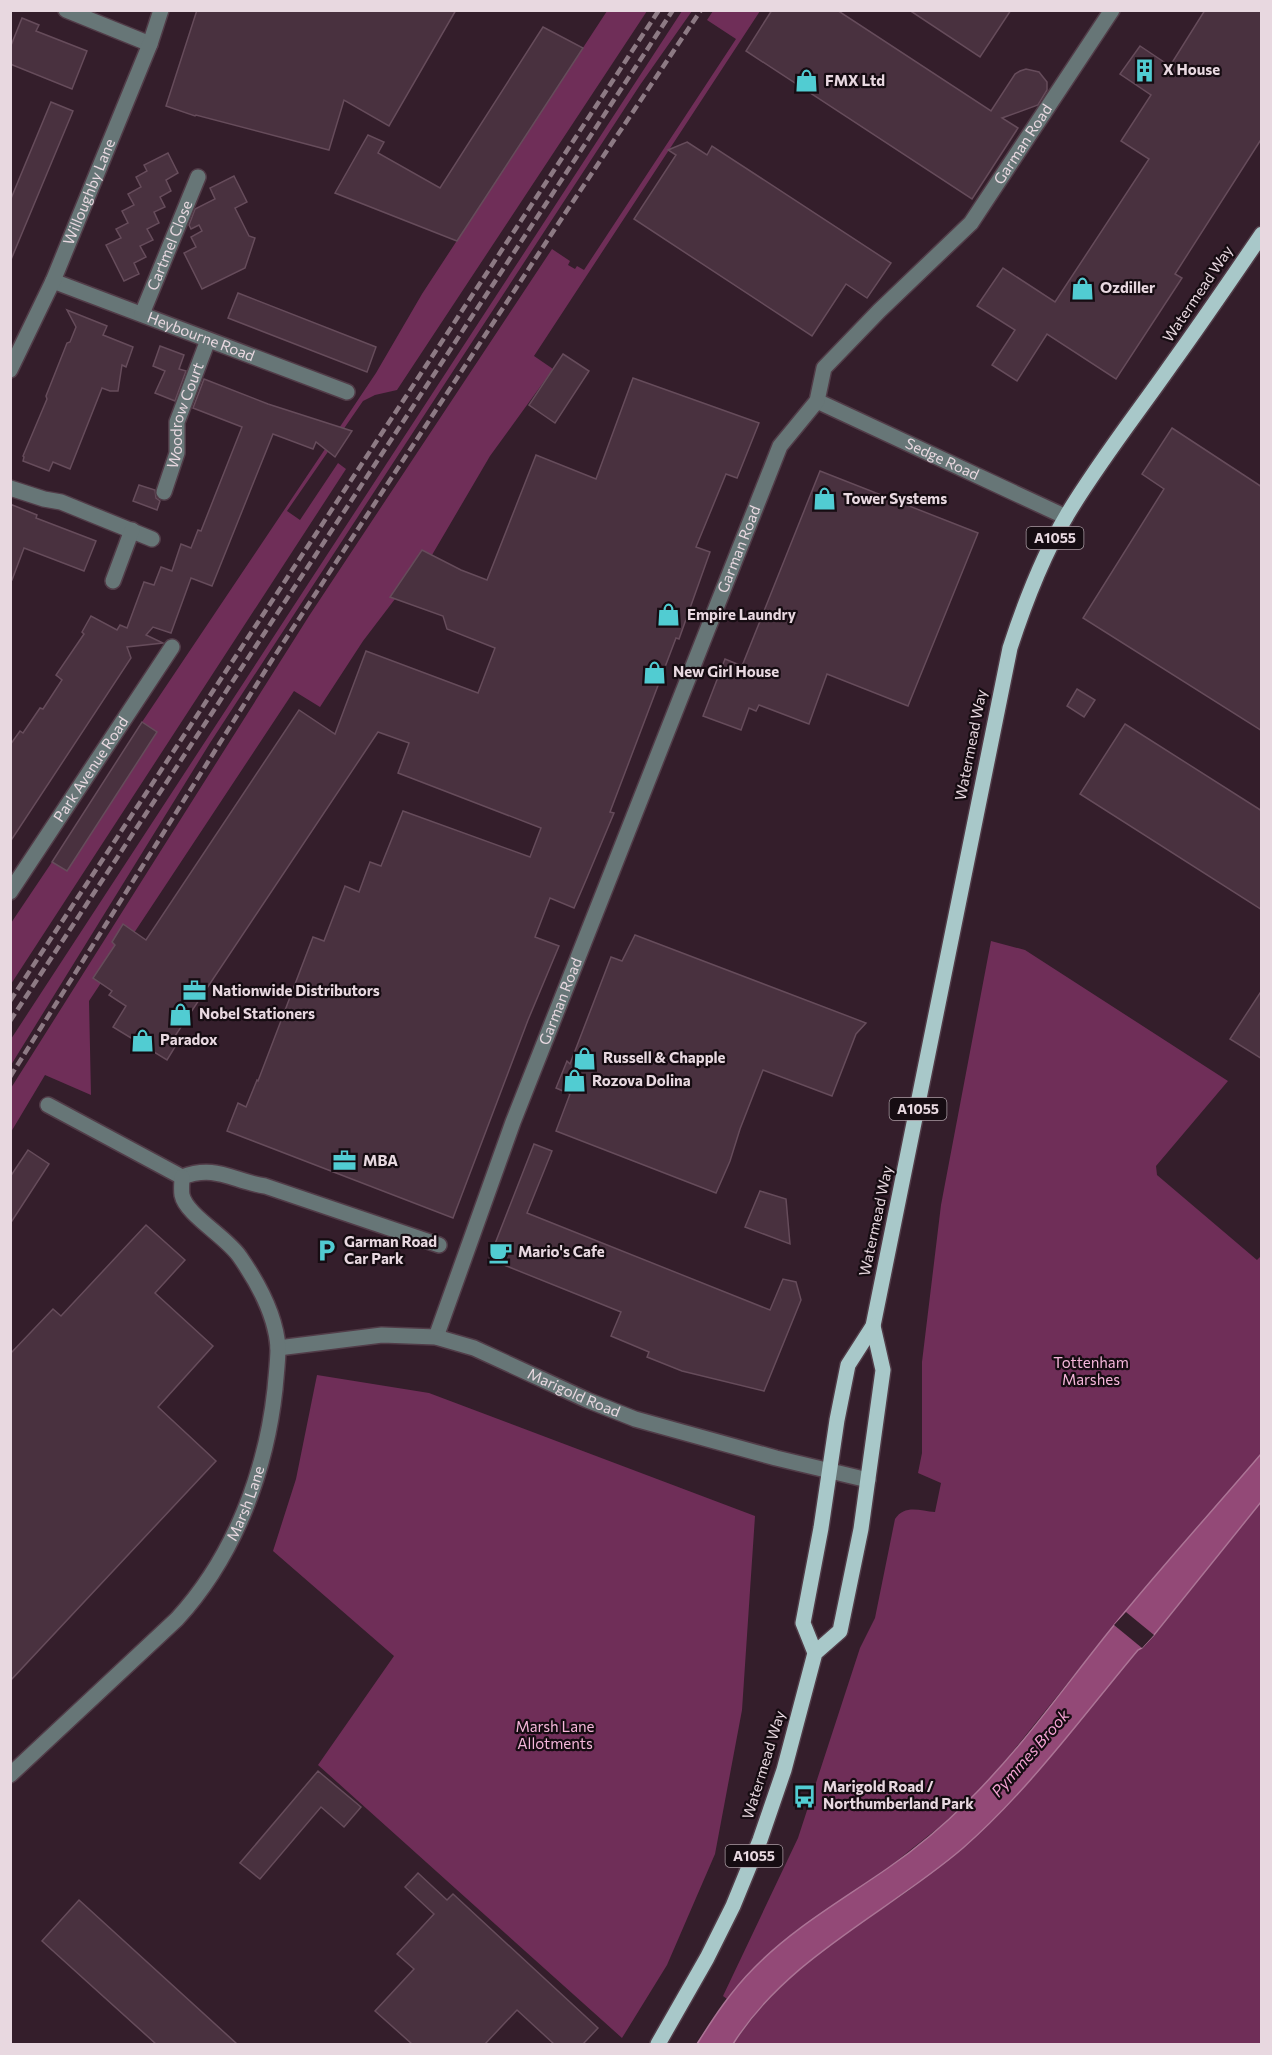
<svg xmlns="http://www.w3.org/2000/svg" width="1272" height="2055" font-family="Commissioner,sans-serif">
	<rect width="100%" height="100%" fill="#341e2b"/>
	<!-- green -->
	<g fill="#6f2e58">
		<polygon points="607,11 647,11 397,390 375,395 363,401 287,511 300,520 338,463 346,469 11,984 11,923 52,862 67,871 157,732 142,722 376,373 422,294"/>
		<polygon points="682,11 692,11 640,85 210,743 11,1065 11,1039"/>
		<polygon points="713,11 760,11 534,356 553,369 490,456 432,555 422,550 391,597 395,599 363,641 320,707 294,691 89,1001 91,1095 45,1075 11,1132 11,1088 309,616 552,249 570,261 568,265 575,269 577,266 584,270 736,39 707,20"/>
		<path d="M991,941L1025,950L1228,1081L1156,1166L1157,1175L1257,1260L1261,1256V1454L1120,1618L996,1772L968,1801L943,1824L889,1867L796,1931L754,1968L727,1999L723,1996L798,1838L860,1648L875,1618L895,1519C905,1504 920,1511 935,1512L941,1483L918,1473L922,1453V1362L941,1205Z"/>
		<polygon points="317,1375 429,1393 755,1516 742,1710 715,1854 667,1965 622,2038 318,1765 394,1656 273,1551 296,1479"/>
		<polygon points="1261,1502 1261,2044 733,2044 757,2012 796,1971 842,1936 908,1891 964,1847 1138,1650 1143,1648 1154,1636"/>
	</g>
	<!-- water -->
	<path fill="#934977" stroke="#ac7496" stroke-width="1.5" d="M1261,1454V1502L1154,1635L1142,1648L1138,1650C1082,1717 1029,1790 963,1848C886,1914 789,1956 733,2044H697C714,2017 731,1991 754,1968C793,1928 842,1900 888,1868C917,1848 944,1825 968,1801C1024,1746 1069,1680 1119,1619C1165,1563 1214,1509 1261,1454Z"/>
	<!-- pier -->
	<polygon fill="#341e2b" points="1126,1612 1154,1635 1142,1648 1114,1625"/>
	<!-- building -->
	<g fill="#49313f" stroke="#664c5b" stroke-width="1.5">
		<polygon points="197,10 456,10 389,126 344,100 329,150 196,115 195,116 166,106"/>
		<polygon points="772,10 837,10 991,111 1015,74 1020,71 1026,69 1039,72 1047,82 1047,90 1038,105 1002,118 1018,128 972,199 746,51"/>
		<polygon points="909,10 1011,10 980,57"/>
		<polygon points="1205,10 1262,10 1262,138 1175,274 1182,278 1116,379 1047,334 1017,381 992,365 1015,330 977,306 1003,268 1055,302 1149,159 1121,141 1151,95 1120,74 1140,46 1170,66"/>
		<polygon points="22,18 39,25 36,31 87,51 72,89 10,64 10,48"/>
		<polygon points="543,27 583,48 457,241 335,193 368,135 384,142 378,153 440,188"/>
		<polygon points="51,102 73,111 10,262 10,201"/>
		<polygon points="687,142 707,155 712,146 891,263 867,298 846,284 812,336 634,219 676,155 668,150"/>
		<polygon points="168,153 178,173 166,180 171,191 160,197 165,207 154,212 159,223 147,229 153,240 140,246 146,257 134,263 139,274 124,281 106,245 121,238 116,229 128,223 122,211 134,205 128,194 141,187 136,177 147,171 144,165"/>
		<polygon points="234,176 247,202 235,208 249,236 255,238 245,268 202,289 184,253 196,247 191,237 202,231 199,225 191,229 189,225 195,209 215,199 210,188"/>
		<polygon points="238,293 376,347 367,372 228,318"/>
		<polygon points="67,310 107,326 103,335 133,347 126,367 122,365 118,391 110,391 102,388 70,469 53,462 49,471 23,461 24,457 23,456 47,399 46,396 67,343 70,342 76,327"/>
		<polygon points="160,346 184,355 179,369 186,371 175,401 155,393 165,371 153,366"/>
		<polygon points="563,354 589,371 555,423 529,405"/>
		<polygon points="633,378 759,423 737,478 726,474 696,547 710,552 679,639 676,638 629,762 610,812 614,813 586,880 574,908 550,898 535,937 559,946 528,1020 453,1218 227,1131 238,1103 246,1107 257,1080 258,1081 313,937 324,941 345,886 359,892 370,862 381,866 403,811 530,857 541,828 398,773 409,743 378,732 173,1039 178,1042 167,1060 113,1027 126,1006 109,995 112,991 93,978 115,945 112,942 123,924 146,940 299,710 335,734 366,651 478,693 495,648 447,629 443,616 390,597 422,550 461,570 487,580 536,455 596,479"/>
		<polygon points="204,379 268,404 352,431 335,457 316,442 313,449 273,434 212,586 191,578 171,633 153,627 146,635 163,643 127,647 131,658 10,842 10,745 20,731 23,733 40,708 43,709 62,680 56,675 84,634 82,632 91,616 117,630 120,625 127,628 144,582 154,585 161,567 172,571 181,544 191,548 198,530 201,531 242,427 193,408"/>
		<polygon points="1172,428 1262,487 1262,731 1083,618 1164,489 1142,474"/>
		<polygon points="820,471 978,533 908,706 827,674 809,724 759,705 756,711 749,708 741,730 703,716 725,659 742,666"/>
		<polygon points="139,485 155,490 156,498 160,501 157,510 133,501"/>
		<polygon points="10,504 37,515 36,518 96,541 84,571 24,548 12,580 10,580"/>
		<polygon points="1077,689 1095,700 1084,717 1067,706"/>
		<polygon points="142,722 157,732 67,871 52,862"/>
		<polygon points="1125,724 1262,811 1262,910 1080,794"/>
		<polygon points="635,935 866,1023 856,1034 832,1096 763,1070 740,1129 730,1161 716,1193 556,1131 570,1094 556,1088 567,1061 570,1064 611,957 622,961"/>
		<polygon points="1262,990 1262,1059 1230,1039"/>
		<polygon points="534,1144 552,1151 527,1213 770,1310 783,1279 796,1282 801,1300 764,1391 682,1371 647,1357 649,1352 611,1336 621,1312 489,1259"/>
		<polygon points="28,1150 49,1164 10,1224 10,1177"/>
		<polygon points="760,1191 786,1199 790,1244 745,1227"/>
		<polygon points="146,1225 185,1260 155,1293 213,1346 158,1407 216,1461 10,1681 10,1354 53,1309 61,1316"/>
		<polygon points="318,1771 361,1807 344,1827 321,1807 260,1879 240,1863"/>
		<polygon points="418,1873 447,1900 453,1894 598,2028 583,2044 554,2044 517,2010 485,2044 412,2044 375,2011 414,1969 397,1954 434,1914 405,1887"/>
		<polygon points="79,1900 237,2044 156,2044 42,1941"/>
	</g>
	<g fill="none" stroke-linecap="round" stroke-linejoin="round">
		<defs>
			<g id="minor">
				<polyline points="66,10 150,44"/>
				<path id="s1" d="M53,281L347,392"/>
				<path id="s2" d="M142,314L198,177"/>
				<path id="s3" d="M10,370L53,281L150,44L161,10"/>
				<path id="s4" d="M817,401L1066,517"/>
				<polyline points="10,488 44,499 61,502 152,539"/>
				<path id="s5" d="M164,492L177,453V422L208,340"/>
				<polyline points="113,581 132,530"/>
				<path id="s6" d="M10,892L172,647"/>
				<path d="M48,1105L182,1177C216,1164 232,1181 265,1186L439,1245"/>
				<path id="s7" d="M436,1337L513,1122L780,446L817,401L824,368L879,311L971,223L1112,10"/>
				<path id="s8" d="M278,1348L382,1335L436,1337L474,1348L587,1400L635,1419L776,1458L868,1480"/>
				<path id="s9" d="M10,1775L177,1619C234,1557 266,1472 275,1389C276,1376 278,1361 278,1348C276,1315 258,1283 240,1257C227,1237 186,1215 182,1195C181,1189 182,1182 182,1177"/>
			</g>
			<g id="major">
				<path d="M815,1653L803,1623L821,1528L837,1420L848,1365L873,1326L1010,648C1025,602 1042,557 1067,515C1098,463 1136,415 1171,365C1202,322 1232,278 1262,234"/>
				<polyline points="658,2044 707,1958 733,1906 760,1840 784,1770 815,1653 840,1631 861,1529 883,1370 873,1326"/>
			</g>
		</defs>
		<!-- minor casing -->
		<use href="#minor" stroke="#513c48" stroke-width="18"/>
		<!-- major casing -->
		<use href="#major" stroke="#513c48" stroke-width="18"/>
		<!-- minor -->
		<use href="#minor" stroke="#677677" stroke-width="15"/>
		<!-- major -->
		<use href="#major" stroke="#a8c8c9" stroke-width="15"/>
		<!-- rail -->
		<g stroke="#8d7a84" stroke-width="4.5" stroke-dasharray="9 4.5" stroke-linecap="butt">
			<polyline points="10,1001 659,10"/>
			<polyline points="10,1021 673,10"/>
			<polyline points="10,1077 272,660 566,212 701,10"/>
		</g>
	</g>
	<!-- icons -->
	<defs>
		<symbol id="building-bare" viewBox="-9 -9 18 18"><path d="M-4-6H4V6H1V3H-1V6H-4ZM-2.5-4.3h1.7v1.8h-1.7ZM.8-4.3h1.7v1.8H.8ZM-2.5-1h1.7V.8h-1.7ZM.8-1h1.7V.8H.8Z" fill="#51ccd2" stroke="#160c12" stroke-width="2.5" paint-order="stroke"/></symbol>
		<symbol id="shop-bare" viewBox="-9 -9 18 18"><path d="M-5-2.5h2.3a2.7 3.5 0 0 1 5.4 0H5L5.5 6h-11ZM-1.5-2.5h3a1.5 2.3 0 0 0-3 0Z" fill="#51ccd2" stroke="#160c12" stroke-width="2.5" paint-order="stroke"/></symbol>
		<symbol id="office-bare" viewBox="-9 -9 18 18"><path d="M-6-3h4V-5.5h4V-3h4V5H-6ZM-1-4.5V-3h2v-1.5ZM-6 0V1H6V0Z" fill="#51ccd2" stroke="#160c12" stroke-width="2.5" paint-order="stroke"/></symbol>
		<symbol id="parking-bare" viewBox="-9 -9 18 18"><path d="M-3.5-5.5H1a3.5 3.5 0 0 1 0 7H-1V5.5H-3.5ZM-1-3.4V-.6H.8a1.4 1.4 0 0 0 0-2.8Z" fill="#51ccd2" stroke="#160c12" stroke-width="2.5" paint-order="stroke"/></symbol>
		<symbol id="cafe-bare" viewBox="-9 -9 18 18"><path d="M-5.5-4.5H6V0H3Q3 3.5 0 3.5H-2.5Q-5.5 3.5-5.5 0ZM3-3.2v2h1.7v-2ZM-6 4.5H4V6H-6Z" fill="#51ccd2" stroke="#160c12" stroke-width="2.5" paint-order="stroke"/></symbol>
		<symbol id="bus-bare" viewBox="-9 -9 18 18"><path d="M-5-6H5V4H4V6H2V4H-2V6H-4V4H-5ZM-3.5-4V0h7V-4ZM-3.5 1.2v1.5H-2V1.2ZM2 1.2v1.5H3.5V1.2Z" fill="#51ccd2" stroke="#160c12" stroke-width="2.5" paint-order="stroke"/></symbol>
	</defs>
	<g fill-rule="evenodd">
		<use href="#building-bare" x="1128" y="54" width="33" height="33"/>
		<use href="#shop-bare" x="790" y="64" width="33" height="33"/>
		<use href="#shop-bare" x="1066" y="272" width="33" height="33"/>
		<use href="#shop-bare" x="808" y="482" width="33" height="33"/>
		<use href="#shop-bare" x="652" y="598" width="33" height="33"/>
		<use href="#shop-bare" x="638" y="656" width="33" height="33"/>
		<use href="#office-bare" x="178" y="974" width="33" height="33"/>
		<use href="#shop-bare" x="164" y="998" width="33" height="33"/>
		<use href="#shop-bare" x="126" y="1024" width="33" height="33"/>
		<use href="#shop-bare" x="568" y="1042" width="33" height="33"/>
		<use href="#shop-bare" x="558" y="1064" width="33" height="33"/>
		<use href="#office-bare" x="328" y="1144" width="33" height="33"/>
		<use href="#parking-bare" x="310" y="1234" width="33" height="33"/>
		<use href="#cafe-bare" x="484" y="1236" width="33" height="33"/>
		<use href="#bus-bare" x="788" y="1780" width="33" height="33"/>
	</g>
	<g text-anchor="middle" stroke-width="4.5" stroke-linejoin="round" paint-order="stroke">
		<!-- shield labels -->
		<g fill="#160c12" stroke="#a99ba2" stroke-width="1.5">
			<rect x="1026.5" y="527" width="57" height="22" rx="4.5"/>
			<rect x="889.5" y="1098" width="57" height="22" rx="4.5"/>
			<rect x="725.5" y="1845" width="57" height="22" rx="4.5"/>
		</g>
		<g font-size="14" font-weight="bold" fill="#e8d8e0">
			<text x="1055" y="543">A1055</text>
			<text x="918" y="1114">A1055</text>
			<text x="754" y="1861">A1055</text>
		</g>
		<!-- poi labels -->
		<g font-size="15" font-weight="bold" fill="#e8d8e0" stroke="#160c12" text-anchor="start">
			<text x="1163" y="75">X House</text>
			<text x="825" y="86">FMX Ltd</text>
			<text x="1100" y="293">Ozdiller</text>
			<text x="843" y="504">Tower Systems</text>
			<text x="687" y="620">Empire Laundry</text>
			<text x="673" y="677">New Girl House</text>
			<text x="212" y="996">Nationwide Distributors</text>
			<text x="199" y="1019">Nobel Stationers</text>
			<text x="160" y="1045">Paradox</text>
			<text x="603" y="1063">Russell &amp; Chapple</text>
			<text x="592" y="1086">Rozova Dolina</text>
			<text x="363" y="1166">MBA</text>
			<text x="344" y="1247">Garman Road<tspan x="344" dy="17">Car Park</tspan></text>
			<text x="518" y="1257">Mario's Cafe</text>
			<text x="823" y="1792">Marigold Road /<tspan x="823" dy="17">Northumberland Park</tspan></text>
		</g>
		<!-- street labels -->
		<g font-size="15" fill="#e8d8e0" stroke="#160c12">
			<text dy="5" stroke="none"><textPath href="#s7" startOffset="1348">Garman Road</textPath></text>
			<text dy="5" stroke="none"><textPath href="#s3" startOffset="195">Willoughby Lane</textPath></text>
			<text dy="5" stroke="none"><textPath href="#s2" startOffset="74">Cartmel Close</textPath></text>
			<text transform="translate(1198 294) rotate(-56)" y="5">Watermead Way</text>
			<text dy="5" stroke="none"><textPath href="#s1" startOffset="158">Heybourne Road</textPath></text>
			<text dy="5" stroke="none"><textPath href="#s5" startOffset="80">Woodrow Court</textPath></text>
			<text dy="5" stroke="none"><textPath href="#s4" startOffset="138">Sedge Road</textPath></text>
			<text dy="5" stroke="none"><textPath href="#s7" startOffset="844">Garman Road</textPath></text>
			<text transform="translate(971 745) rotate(-79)" y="5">Watermead Way</text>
			<text dy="5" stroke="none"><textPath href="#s6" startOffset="147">Park Avenue Road</textPath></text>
			<text dy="5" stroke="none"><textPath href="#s7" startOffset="358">Garman Road</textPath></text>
			<text transform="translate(876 1221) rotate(-78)" y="5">Watermead Way</text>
			<text dy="5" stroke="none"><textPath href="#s8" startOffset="308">Marigold Road</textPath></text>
			<text dy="5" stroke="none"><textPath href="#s9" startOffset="364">Marsh Lane</textPath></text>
			<text transform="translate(764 1765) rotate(-73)" y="5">Watermead Way</text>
		</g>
		<!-- park labels -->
		<g font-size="15" fill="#f6b7db" stroke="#160c12">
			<text x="1091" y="1368">Tottenham<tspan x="1091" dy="17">Marshes</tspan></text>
			<text x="555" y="1732">Marsh Lane<tspan x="555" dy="17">Allotments</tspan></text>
		</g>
		<!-- water labels -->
		<g font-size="16" font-style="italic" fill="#f6a3d4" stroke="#160c12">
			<text transform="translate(1030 1753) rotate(-49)" y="6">Pymmes Brook</text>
		</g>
	</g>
	<!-- border -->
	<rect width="1272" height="2055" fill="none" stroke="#e8d8e0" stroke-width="24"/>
</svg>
